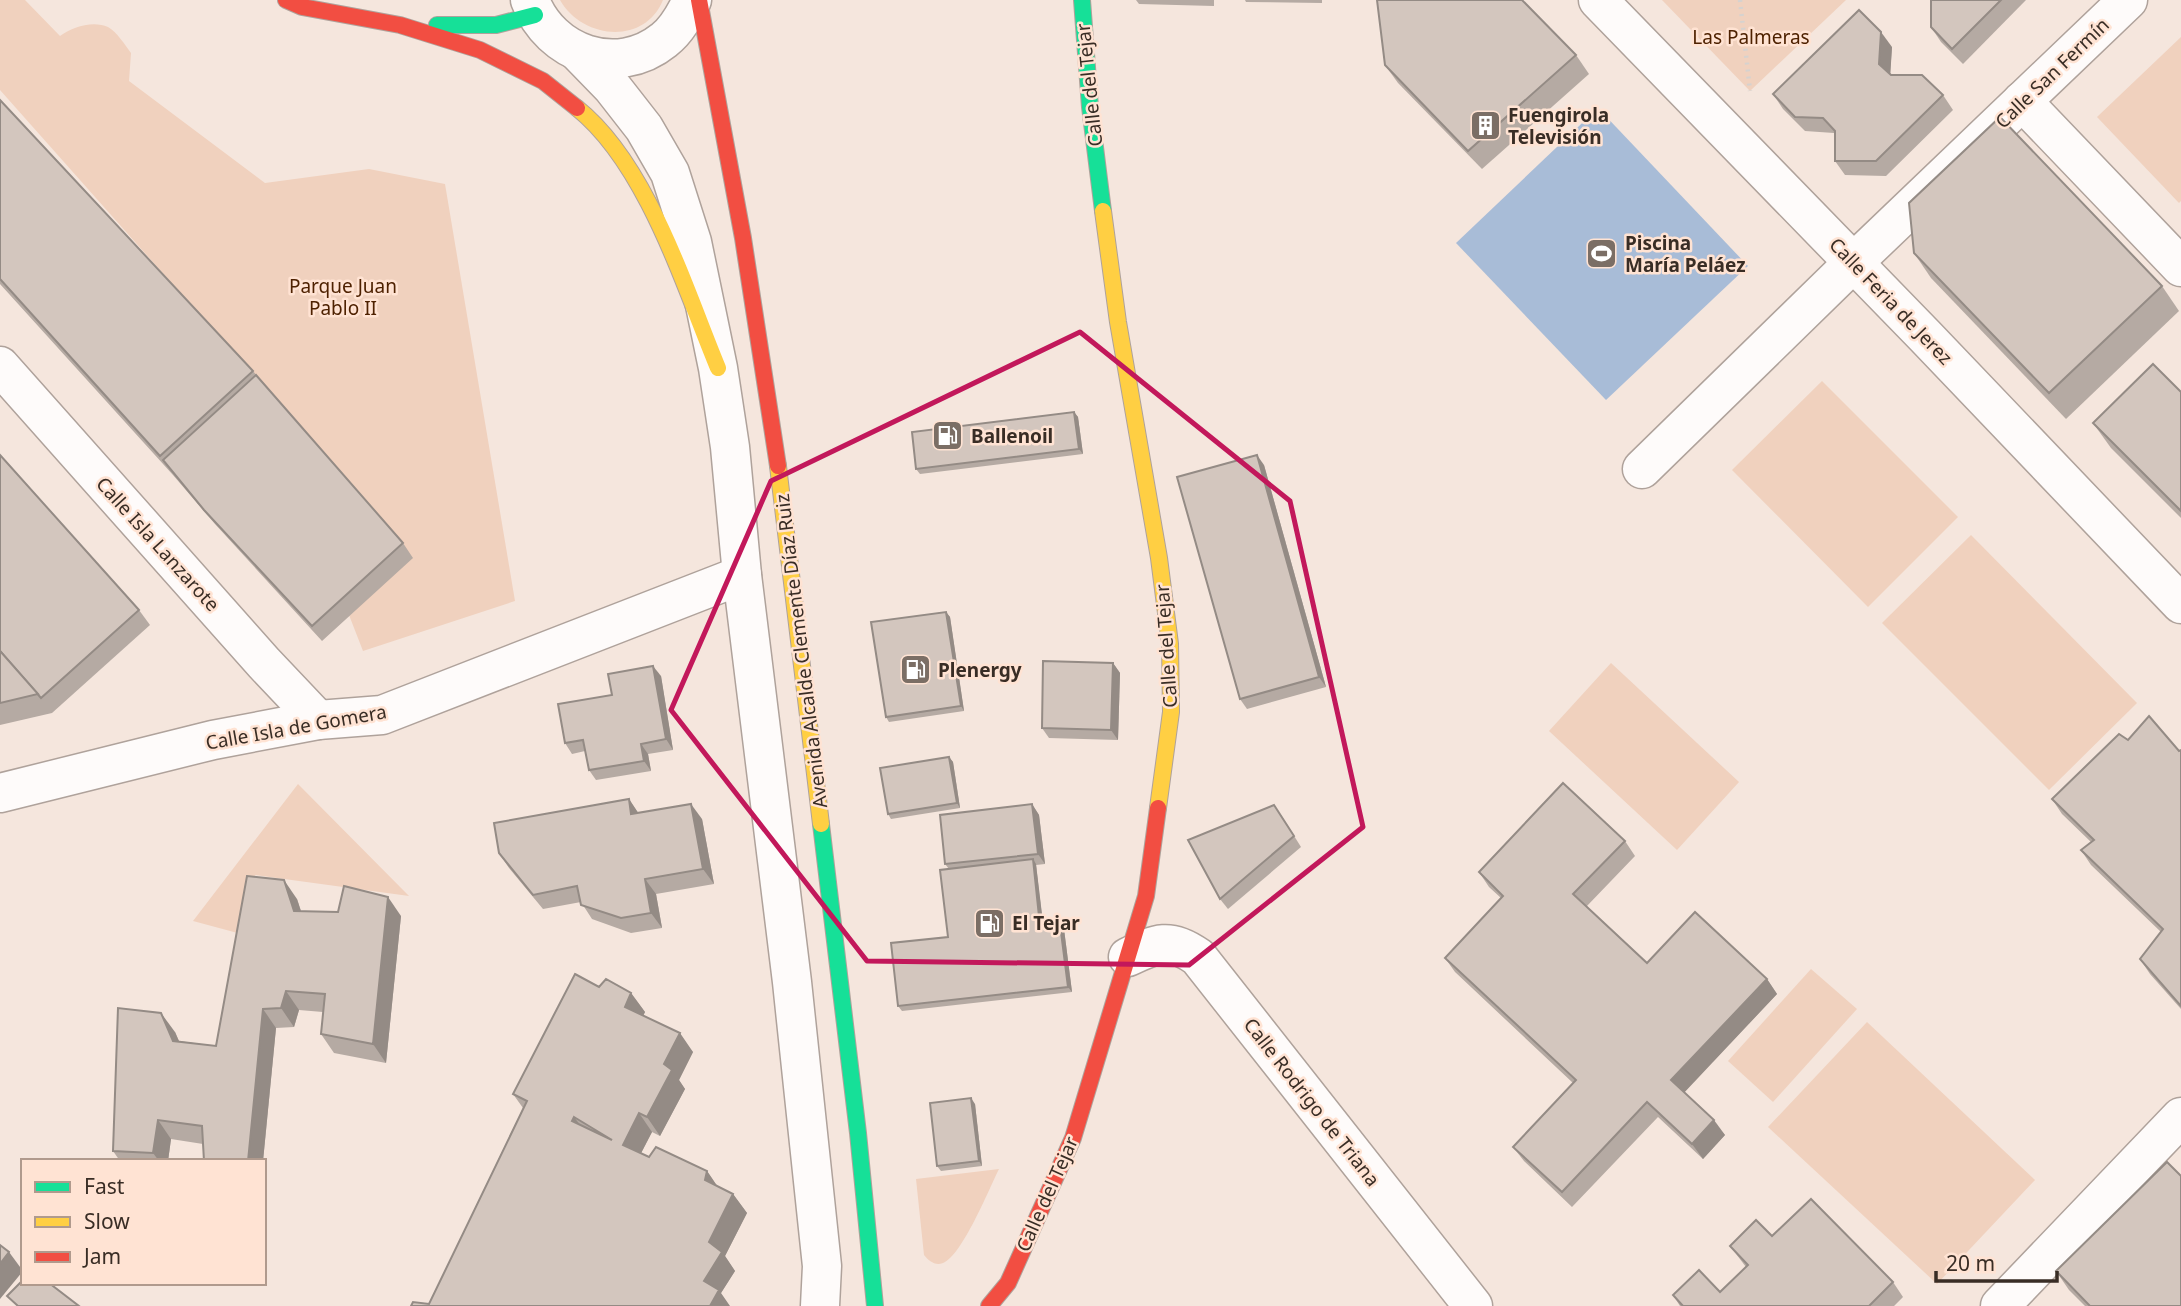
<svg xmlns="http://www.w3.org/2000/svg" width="2181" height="1306" font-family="'Noto Sans',sans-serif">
	<rect width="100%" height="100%" fill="#f5e6dd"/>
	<!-- green -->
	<g fill="#f0d1be">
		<path d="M0,0H25L60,36C72,27 93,20 108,27C117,32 125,45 131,53L129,81L265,183L369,169L445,184L515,601L363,651L349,615L310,439L0,90Z"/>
		<path d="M560,0H663C644,46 582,39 560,0Z"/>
		<polygon points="1662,0 1846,0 1750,91"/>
		<polygon points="2181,37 2181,201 2179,203 2097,117"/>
		<polygon points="1822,381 1958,517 1868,607 1732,470"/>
		<polygon points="1971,535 2137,703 2049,790 1882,623"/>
		<polygon points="1611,663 1739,782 1677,850 1549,731"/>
		<polygon points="298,784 409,896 255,875 245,935 193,921"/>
		<polygon points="1811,969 1857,1009 1773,1102 1728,1061"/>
		<polygon points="1867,1022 2035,1180 1937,1284 1768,1127"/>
		<path d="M999,1169C989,1189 962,1256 943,1263C935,1266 929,1261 924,1255L916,1179Z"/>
	</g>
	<!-- water -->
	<polygon fill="#a8bcd7" points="1598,108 1748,266 1606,400 1456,243"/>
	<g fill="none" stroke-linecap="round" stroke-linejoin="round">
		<defs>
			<g id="street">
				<path d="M530,0C550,54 617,78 664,40C677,30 685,15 692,0"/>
				<polyline points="1598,0 1925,336 2181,604"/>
				<polyline points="578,52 612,87 644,128 670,173 692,242 718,368 730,447 742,575 792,982 822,1266 820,1306"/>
				<polyline points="2022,101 2181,267"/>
				<polyline points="0,366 264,663 318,720"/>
				<polyline points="1642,469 1854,262 2128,0"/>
				<polyline points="0,793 213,740 318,720 382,715 742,575"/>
				<path d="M1128,957C1157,943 1170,937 1198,957L1473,1306"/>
				<polyline points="2000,1306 2181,1117"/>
			</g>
			<g id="fast">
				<polyline points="1082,0 1090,107 1103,211"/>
				<polyline points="437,25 496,25 535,15"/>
				<polyline points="821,824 858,1133 875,1306"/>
			</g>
			<g id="slow">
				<path d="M577,108C647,164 684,286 718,368"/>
				<polyline points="1103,211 1118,322 1159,558 1170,644 1171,712 1158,808"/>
				<polyline points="778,466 821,824"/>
			</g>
			<g id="jam">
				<polyline points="286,0 302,7 400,25 480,50 543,81 577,108"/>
				<polyline points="699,0 743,238 778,466"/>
				<polyline points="989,1306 1008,1283 1073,1138 1146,896 1158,808"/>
			</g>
		</defs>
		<!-- street casing -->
		<use href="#street" stroke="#afa29b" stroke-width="41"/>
		<!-- fast casing -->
		<use href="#fast" stroke="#afa29b" stroke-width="18"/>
		<!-- slow casing -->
		<use href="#slow" stroke="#afa29b" stroke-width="18"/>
		<!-- jam casing -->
		<use href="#jam" stroke="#afa29b" stroke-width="18"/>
		<!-- path -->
		<polyline stroke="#d6d2cf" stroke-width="4.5" stroke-dasharray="2 5" stroke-linecap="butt" points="1740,0 1750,91"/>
		<!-- street -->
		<use href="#street" stroke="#fefbfa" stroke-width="38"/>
		<!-- fast -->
		<use href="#fast" stroke="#16e098" stroke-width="16"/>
		<!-- slow -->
		<use href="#slow" stroke="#ffcf43" stroke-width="16"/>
		<!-- jam -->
		<use href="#jam" stroke="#f24e42" stroke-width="16"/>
	</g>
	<!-- wall -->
	<g fill="#b5aaa3">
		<polygon points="1136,0 1214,0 1214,6 1139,4"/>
		<polygon points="1245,0 1322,0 1322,3 1246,2"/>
		<polygon points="1930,0 2026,0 1963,64 1941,42 1931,27"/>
		<polygon points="1892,47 1890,74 1943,95 1953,110 1886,176 1845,175 1835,161 1835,134 1834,133 1805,131 1783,109 1773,94"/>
		<polygon points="1576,55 1589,74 1482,169 1398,83 1385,65"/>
		<polygon points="0,100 253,371 403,543 413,558 322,641 215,524 173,475 0,284"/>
		<polygon points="1914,253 2162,286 2179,311 2066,419 1931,278"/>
		<polygon points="2181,392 2181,518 2111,448 2093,423"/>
		<polygon points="1074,412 1078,417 1083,454 920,474 916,469"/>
		<polygon points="0,455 139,610 150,625 52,713 0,725"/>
		<polygon points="1264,465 1326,687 1247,709 1240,699"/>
		<polygon points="946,612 950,617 964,711 889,722 886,717"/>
		<polygon points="1113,663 1120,673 1118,740 1049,738 1042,728"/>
		<polygon points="661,676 673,750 648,754 651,771 596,780 589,770 585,751 572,754 565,743 612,695"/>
		<polygon points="2128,740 2179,751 2181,750 2181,1009 2150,974 2140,959 2161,932 2091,865 2081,850 2091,842 2062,814 2052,799"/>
		<polygon points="949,757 953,762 960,808 891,819 888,814"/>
		<polygon points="629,799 638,813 702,819 714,884 656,894 662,928 631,933 592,919 581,902 543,909 509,868 499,853"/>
		<polygon points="1032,804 1039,815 1045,864 1036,865 1043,925 1060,924 1064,929 1072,992 902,1011 898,1006 948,937 949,869 945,864"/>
		<polygon points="1281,815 1301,847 1228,909 1220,899"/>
		<polygon points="1625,841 1635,856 1586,907 1647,963 1767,979 1777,994 1684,1092 1725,1135 1703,1159 1658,1117 1572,1207 1524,1161 1513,1147 1573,1083 1455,972 1445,958 1501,898 1489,887 1479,872"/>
		<polygon points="297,899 301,911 401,916 386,1063 334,1053 321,1034 323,1012 299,1010 294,1027 276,1028 263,1161 204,1161 203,1144 171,1139 168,1161 120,1161 113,1151 175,1032 179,1041 216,1046"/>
		<polygon points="599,987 631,993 645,1012 643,1016 693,1052 679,1080 685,1089 660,1136 652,1132 641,1153 649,1157 707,1171 717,1186 733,1194 747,1213 725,1256 735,1271 721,1293 429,1304 523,1108 513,1094"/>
		<polygon points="975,1104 982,1166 941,1171 937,1166"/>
		<polygon points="1772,1236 1893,1282 1903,1297 1894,1306 1680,1306 1673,1295 1720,1292 1746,1267 1730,1246"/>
		<polygon points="2056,1271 2181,1306 2085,1306 2069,1290"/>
	</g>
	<!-- shaded-wall -->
	<g fill="#948b85">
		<polygon points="1881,32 1892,47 1890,79 1879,64"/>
		<polygon points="1074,412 1078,417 1083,454 1079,449"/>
		<polygon points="1257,455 1264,465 1326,687 1319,677"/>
		<polygon points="946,612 950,617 964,711 961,706"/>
		<polygon points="1113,663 1120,673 1118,740 1111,730"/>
		<polygon points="653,666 661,676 673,750 666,739"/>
		<polygon points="641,744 648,754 651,771 644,761"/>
		<polygon points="949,757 953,762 960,808 957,803"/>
		<polygon points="629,799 639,814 631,814"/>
		<polygon points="691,804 702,819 714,884 703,869"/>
		<polygon points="1032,804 1039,815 1045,864 1038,854"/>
		<polygon points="1033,859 1036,864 1044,931 1040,926"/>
		<polygon points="645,879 656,894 662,928 651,913"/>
		<polygon points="284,880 297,899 307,930 294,911"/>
		<polygon points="388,897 401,916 386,1063 373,1044"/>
		<polygon points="1060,924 1064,929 1072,992 1068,987"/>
		<polygon points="1767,979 1777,994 1682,1095 1671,1080"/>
		<polygon points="286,991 299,1010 294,1027 281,1008"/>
		<polygon points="631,993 645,1012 638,1026 625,1007"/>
		<polygon points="263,1009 276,1028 263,1161 248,1161"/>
		<polygon points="161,1013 175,1032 187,1060 173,1041"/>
		<polygon points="680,1033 693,1052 679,1080 685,1089 660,1136 647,1117 664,1064"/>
		<polygon points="971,1098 975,1104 982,1166 979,1161"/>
		<polygon points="639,1113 652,1132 636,1163 623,1145"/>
		<polygon points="574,1117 588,1135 572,1121"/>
		<polygon points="158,1120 171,1139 168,1161 159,1161 153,1153"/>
		<polygon points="1714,1120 1725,1135 1703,1159 1692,1144"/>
		<polygon points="707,1171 720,1190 705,1180"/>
		<polygon points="733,1194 747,1213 725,1256 735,1271 721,1293 730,1306 710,1306 704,1281 709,1242"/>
		<polygon points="9,1252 23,1271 0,1299 0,1264"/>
	</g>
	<!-- building -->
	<g fill="#d3c6be" stroke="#948b85" stroke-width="2" fill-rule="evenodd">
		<polygon points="1377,0 1522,0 1576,55 1468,151 1385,65"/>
		<polygon points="1931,0 2001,0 1952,49 1931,27"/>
		<polygon points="1859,10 1881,32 1879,64 1891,75 1922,75 1943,95 1876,161 1835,161 1835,131 1823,118 1795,117 1773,94"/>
		<polygon points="0,100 253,371 160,456 0,279"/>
		<polygon points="2000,117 2162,286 2049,393 1914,253 1909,203"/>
		<polygon points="2153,364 2181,392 2181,511 2093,423"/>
		<polygon points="256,375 403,543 312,626 204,510 163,460"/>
		<polygon points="1074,412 1079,449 916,469 912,432"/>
		<polygon points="0,455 139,610 41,698 0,651"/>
		<polygon points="1257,455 1319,677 1240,699 1177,477"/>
		<polygon points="946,612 961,706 886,717 871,622"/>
		<polygon points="0,651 38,694 0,703"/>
		<polygon points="1043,661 1113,663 1111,730 1042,728"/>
		<polygon points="653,666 666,739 641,744 644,761 589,770 583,740 565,743 558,704 612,695 608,674"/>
		<polygon points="2149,716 2179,751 2181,750 2181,1006 2140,959 2163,929 2081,850 2094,840 2052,799 2119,734 2128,740"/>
		<polygon points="949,757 957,803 888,814 880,768"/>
		<polygon points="1563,783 1625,841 1573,894 1647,963 1695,912 1767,979 1671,1080 1714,1120 1692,1144 1647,1102 1562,1192 1513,1147 1576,1080 1445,958 1503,896 1479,872"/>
		<polygon points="629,799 631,814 691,804 703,869 645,879 651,913 621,918 581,905 577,886 533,895 499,853 494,823"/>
		<polygon points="1032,804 1038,854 945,864 940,815"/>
		<polygon points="1274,805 1294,836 1220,899 1188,840"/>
		<polygon points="1033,859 1040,926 1060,924 1068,987 898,1006 891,943 948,937 940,870"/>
		<polygon points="247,876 284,880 294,911 338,912 344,886 388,897 373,1044 321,1034 325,994 286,991 281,1008 263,1009 248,1161 204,1161 202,1126 158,1120 153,1153 113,1151 118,1008 161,1013 173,1041 216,1046"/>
		<path d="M575,974L599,987L606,979L631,993L625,1007L680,1033L664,1064L672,1070L647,1117L639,1113L623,1145L649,1157L656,1147L707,1171L705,1180L733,1194L709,1242L722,1252L704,1281L719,1290L710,1306H411L413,1302L429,1304L527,1101L513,1094ZM574,1117L612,1140L572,1121Z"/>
		<polygon points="971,1098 979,1161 937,1166 930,1103"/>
		<polygon points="2167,1162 2181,1176 2181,1306 2090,1306 2056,1271"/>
		<polygon points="1811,1199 1893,1282 1869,1306 1683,1306 1673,1295 1699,1270 1720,1292 1748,1265 1730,1246 1756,1220 1772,1236"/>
		<polygon points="0,1245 9,1252 0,1264"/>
		<polygon points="23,1280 23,1283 49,1283 79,1306 18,1306 7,1296"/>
	</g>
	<!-- marked area -->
	<path fill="none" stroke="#c2185b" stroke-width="5" stroke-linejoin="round" d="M1080,332L1290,501L1363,827L1189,965L867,961L671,710L771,481Z"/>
	<!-- icons -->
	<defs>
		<symbol id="building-square" viewBox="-11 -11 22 22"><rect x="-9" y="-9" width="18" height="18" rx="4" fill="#7b6e65" stroke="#ffe3d3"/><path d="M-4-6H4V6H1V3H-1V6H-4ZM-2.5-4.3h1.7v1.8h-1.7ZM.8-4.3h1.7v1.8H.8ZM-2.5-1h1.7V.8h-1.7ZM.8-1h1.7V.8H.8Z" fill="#fff"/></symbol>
		<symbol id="stadium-square" viewBox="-11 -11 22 22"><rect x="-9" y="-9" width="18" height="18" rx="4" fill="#7b6e65" stroke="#ffe3d3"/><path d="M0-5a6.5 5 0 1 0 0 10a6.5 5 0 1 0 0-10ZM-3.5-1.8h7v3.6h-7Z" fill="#fff"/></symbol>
		<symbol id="fuel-square" viewBox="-11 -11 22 22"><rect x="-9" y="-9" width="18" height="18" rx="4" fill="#7b6e65" stroke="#ffe3d3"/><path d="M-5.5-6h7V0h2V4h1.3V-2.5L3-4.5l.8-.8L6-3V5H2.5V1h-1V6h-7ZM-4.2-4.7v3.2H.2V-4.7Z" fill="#fff"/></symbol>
	</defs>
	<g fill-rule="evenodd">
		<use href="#building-square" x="1468" y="108" width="35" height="35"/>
		<use href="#stadium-square" x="1584" y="236" width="35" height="35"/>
		<use href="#fuel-square" x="930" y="418" width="35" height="35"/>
		<use href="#fuel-square" x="898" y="652" width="35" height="35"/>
		<use href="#fuel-square" x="972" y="906" width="35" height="35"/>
	</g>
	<g text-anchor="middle" stroke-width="5" stroke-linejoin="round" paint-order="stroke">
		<!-- park labels -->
		<g font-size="19" fill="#4e2100" stroke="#ffe3d3">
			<text x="1751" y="44">Las Palmeras</text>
			<text x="343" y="293">Parque Juan<tspan x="343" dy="22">Pablo II</tspan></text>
		</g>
		<!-- street labels -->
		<g font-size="19" fill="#392d25" stroke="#ffe3d3">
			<text transform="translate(2052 73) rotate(-44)" y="7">Calle San Fermín</text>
			<text transform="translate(1089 85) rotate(-96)" y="7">Calle del Tejar</text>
			<text transform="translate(1891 301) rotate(46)" y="7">Calle Feria de Jerez</text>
			<text transform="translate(158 544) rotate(48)" y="7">Calle Isla Lanzarote</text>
			<text transform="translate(1166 646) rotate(-94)" y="7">Calle del Tejar</text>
			<text transform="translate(801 651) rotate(-97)" y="7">Avenida Alcalde Clemente Díaz Ruiz</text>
			<text transform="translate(296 727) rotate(-10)" y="7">Calle Isla de Gomera</text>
			<text transform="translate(1312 1102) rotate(52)" y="7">Calle Rodrigo de Triana</text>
			<text transform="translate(1047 1194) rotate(-66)" y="7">Calle del Tejar</text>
		</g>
		<!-- poi labels -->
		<g font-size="19" font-weight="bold" fill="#392d25" stroke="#ffe3d3" text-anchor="start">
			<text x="1508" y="122">Fuengirola<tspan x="1508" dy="22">Televisión</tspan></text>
			<text x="1625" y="250">Piscina<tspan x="1625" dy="22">María Peláez</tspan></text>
			<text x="971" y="443">Ballenoil</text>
			<text x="938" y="677">Plenergy</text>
			<text x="1012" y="930">El Tejar</text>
		</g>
	</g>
	<!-- legend -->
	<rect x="21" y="1159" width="245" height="126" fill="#ffe3d3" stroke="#b09a8d" stroke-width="2"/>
	<rect x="35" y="1182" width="35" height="10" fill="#16e098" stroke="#b09a8d" stroke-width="2"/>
	<text x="84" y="1194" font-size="21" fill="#392d25">Fast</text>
	<rect x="35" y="1217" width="35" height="10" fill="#ffcf43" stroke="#b09a8d" stroke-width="2"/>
	<text x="84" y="1229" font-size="21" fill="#392d25">Slow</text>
	<rect x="35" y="1252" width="35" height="10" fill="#f24e42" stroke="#b09a8d" stroke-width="2"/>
	<text x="84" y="1264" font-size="21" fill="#392d25">Jam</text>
	<!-- scale -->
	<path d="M1936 1271v10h121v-10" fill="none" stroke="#392d25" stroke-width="3.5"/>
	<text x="1946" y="1271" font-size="21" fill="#392d25" stroke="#ffe3d3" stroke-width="5" paint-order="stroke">20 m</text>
</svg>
